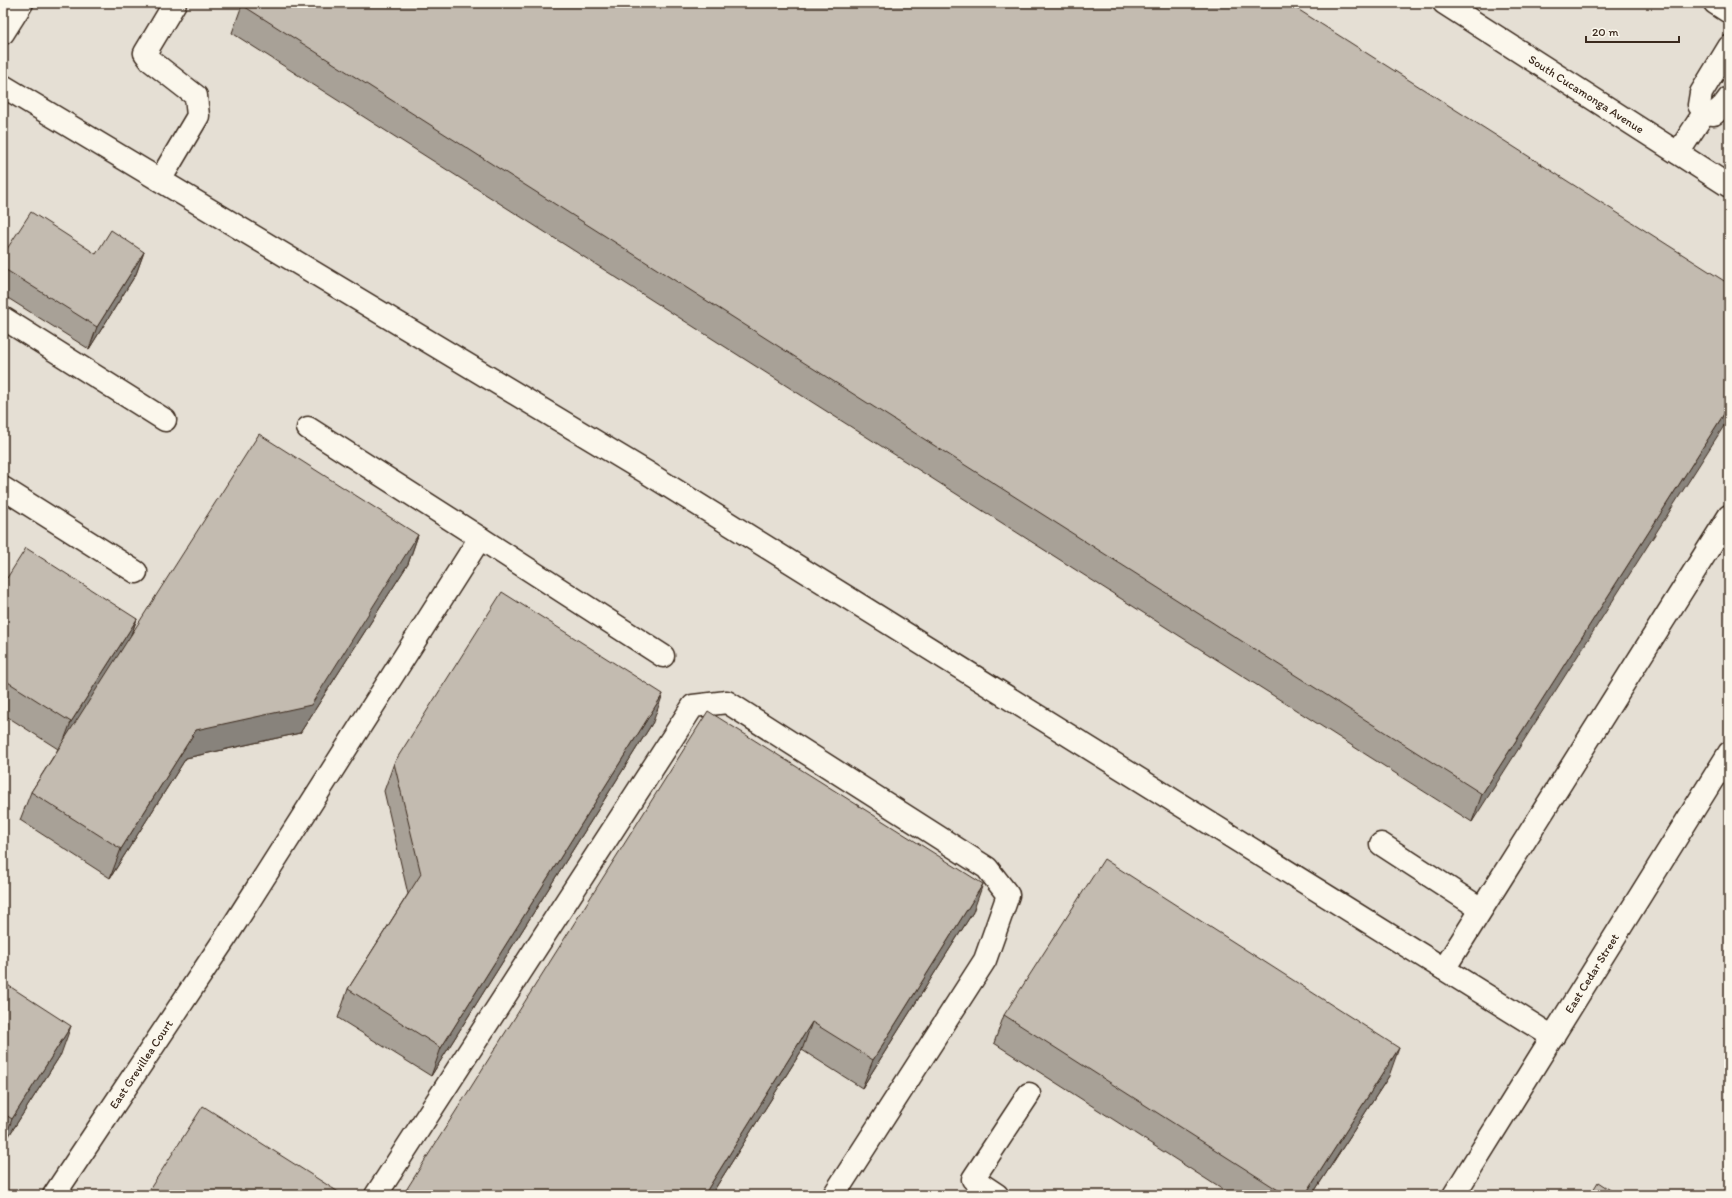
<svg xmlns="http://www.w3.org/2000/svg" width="1732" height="1198" font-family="Itim,sans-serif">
	<rect width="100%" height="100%" fill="#f3efe4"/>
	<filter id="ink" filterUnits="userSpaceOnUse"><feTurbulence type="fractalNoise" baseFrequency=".025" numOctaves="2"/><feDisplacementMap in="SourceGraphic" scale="8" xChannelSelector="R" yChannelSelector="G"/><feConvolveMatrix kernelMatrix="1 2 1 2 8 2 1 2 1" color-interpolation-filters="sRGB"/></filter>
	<g filter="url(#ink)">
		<!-- built -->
		<rect fill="#e5dfd4" x="3" y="3" width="1726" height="1192"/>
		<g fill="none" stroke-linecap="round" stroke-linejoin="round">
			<defs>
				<g id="minor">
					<path id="s1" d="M1444,3L1729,186"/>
					<polyline points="1715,3 1729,12"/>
					<polyline points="3,33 22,3"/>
					<polyline points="3,86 646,472 1553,1037"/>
					<polyline points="1704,113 1699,105 1701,93 1729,47"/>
					<polyline points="1704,113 1714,114 1723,106 1729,98"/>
					<polyline points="1678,153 1704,113"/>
					<polyline points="160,180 198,116 196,96 151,61 145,53 175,3"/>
					<polyline points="3,318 165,420"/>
					<polyline points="308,428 480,538"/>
					<polyline points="3,488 136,572"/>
					<polyline points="1381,844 1481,909"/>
					<polyline points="1444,969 1729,516"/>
					<path id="s2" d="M54,1195L228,934L480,538L663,656"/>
					<polyline points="376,1195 693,706 727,702 987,868 1008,895 985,960 834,1195"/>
					<polyline points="997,1195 973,1179 1029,1094"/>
					<path id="s3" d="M1454,1195L1729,753"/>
				</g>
			</defs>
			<!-- minor casing -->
			<use href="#minor" stroke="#3b2a1e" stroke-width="25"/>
			<!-- minor -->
			<use href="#minor" stroke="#fbf7ec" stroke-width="22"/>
		</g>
		<!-- wall -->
		<g fill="#a8a197" stroke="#3b2a1e">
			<polygon points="242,5 1729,284 1472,822 232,33"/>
			<polygon points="144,252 136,274 89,349 3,295 3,255 96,254"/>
			<polygon points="418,535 408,564 300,733 186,758 110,878 20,820 31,792 58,749 3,714 3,576 7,578 137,619 131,635"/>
			<polygon points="653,722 431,1076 338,1018 348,989 408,894 384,791 394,763"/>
			<polygon points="973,912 862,1088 802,1050 711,1195 403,1195"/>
			<polygon points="3,982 61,1054 3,1145"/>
			<polygon points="1004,1015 1389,1076 1312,1195 1231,1195 994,1043"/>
		</g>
		<!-- shaded-wall -->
		<g fill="#88837b" stroke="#3b2a1e">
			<polygon points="144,252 136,274 89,349 97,327"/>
			<polygon points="1729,406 1729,418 1472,822 1482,794"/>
			<polygon points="418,535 408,564 300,733 186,758 110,878 121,849 196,730"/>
			<polygon points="137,619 126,647 60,751 71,722"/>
			<polygon points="663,694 653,722 431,1076 441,1048"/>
			<polygon points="983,884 973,912 862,1088 873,1060"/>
			<polygon points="812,1022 802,1050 711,1195 704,1195"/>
			<polygon points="71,1026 61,1054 3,1145 12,1119"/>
			<polygon points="1399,1048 1389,1076 1312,1195 1305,1195"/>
		</g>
		<!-- building -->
		<g fill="#c3bbb0" stroke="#3b2a1e">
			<polygon points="243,3 1288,3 1729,284 1729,406 1482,794 242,5"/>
			<polygon points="31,212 96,254 111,230 144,252 97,327 3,268 3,255"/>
			<polygon points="259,434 418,535 311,705 196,730 121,849 31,792"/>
			<polygon points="26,548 137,619 71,722 3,679 3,576 7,578"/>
			<polygon points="502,592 663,694 441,1048 348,989 421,874 394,763"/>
			<polygon points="708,711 983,884 873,1060 812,1022 704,1195 403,1195"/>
			<polygon points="1104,859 1399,1048 1305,1195 1286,1195 1004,1015"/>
			<polygon points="3,982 71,1026 12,1119 3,1113"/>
			<polygon points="203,1106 340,1193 338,1195 146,1195"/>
			<polygon points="1598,1182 1618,1195 1590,1195"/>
		</g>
	</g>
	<g text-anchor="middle" stroke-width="4" stroke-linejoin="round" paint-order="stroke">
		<!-- street labels -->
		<g font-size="12" fill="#3b2a1e" stroke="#fbf7ec">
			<text dy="4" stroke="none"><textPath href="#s1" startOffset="169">South Cucamonga Avenue</textPath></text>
			<text dy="4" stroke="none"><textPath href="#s3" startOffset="261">East Cedar Street</textPath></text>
			<text dy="4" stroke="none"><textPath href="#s2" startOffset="157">East Grevillea Court</textPath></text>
		</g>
	</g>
	<!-- margin -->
	<rect width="1732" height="1198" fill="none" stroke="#fbf7ec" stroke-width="16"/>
	<rect x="8" y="8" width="1716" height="1182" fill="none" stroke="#3b2a1e" stroke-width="1.5" filter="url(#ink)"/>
	<!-- scale -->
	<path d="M1586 36v6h93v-6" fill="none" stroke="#3b2a1e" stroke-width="2"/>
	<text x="1592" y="36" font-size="12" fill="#3b2a1e" stroke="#fbf7ec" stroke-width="3" paint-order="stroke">20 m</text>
</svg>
